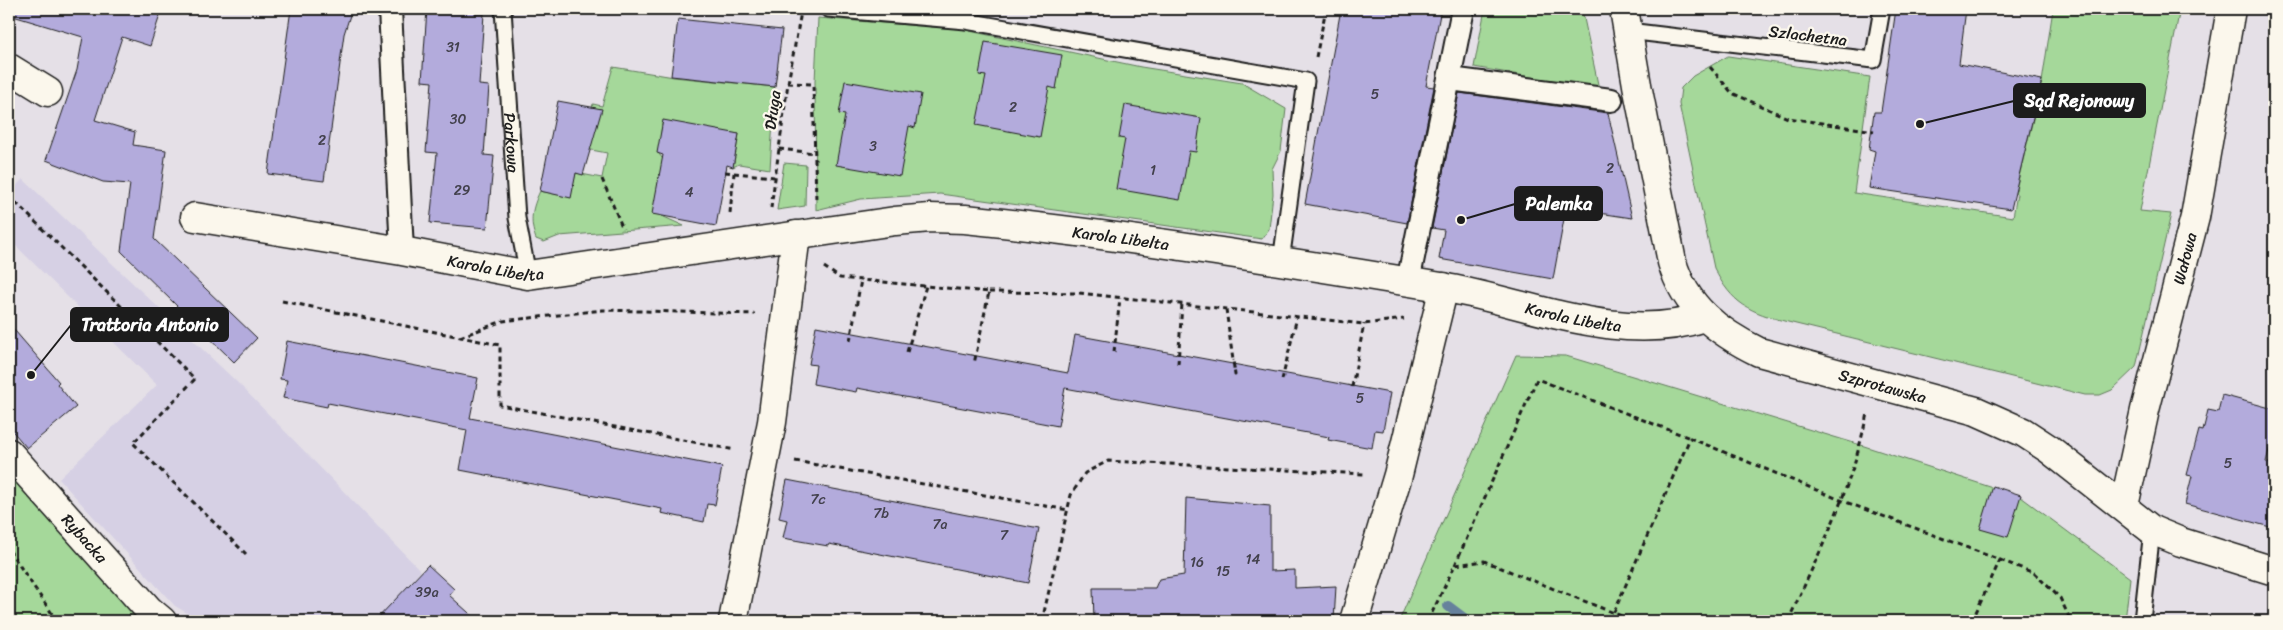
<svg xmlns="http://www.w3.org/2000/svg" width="2283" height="630" font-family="Sriracha,sans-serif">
	<rect width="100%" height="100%" fill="#e5e0e7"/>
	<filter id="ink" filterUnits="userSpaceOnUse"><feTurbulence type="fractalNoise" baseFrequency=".02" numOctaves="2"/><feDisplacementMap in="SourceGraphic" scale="10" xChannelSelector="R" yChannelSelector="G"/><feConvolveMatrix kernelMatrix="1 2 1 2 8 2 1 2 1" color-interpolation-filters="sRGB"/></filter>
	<g filter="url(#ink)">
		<!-- built -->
		<polygon fill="#d6d0e4" points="23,179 240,385 421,571 377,621 201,621 175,606 59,479 157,385 9,239 9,193"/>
		<!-- green -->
		<g fill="#a5d89a" stroke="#607a5b">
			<polygon points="1485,9 1582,9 1599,89 1474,67"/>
			<path d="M2053,9H2180L2140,211L2171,214L2136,367L2112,390L2100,395H2085L1788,322C1749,312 1732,304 1714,268L1679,104L1681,88L1693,76L1728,56L1870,77L1854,193L2013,217L2017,194L2015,193L2042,82Z"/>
			<polygon points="818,18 960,29 1141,67 1242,83 1286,109 1281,151 1272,169 1273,194 1269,229 1262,239 940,194 861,199 816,210 815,81"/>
			<path d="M613,67L674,77L775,87L770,169L739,164L733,167L739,134L662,123L659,154L666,163L653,212L684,226L559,236L544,242L536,239C529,221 532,208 540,191L570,197L576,173L602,178L607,153L581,148L593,104L602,106Z"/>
			<polygon points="784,163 806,165 805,206 777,210"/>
			<polygon points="1516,355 1566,356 1864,446 2021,497 2130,578 2125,621 1399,621"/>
			<polygon points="9,460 153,621 10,621"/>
		</g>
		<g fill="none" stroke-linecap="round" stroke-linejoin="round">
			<!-- stream -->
			<polyline stroke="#66819c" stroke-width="10" points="1448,606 1468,621"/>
		</g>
		<!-- building -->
		<g fill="#b3abdc" stroke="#1c1c1c">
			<polygon points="14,9 162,9 150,46 122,37 95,120 135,132 133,145 166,150 154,239 257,338 234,362 121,251 130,184 103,182 46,160 77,70 83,37 13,16"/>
			<polygon points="291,9 352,9 344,34 324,181 268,174"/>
			<polygon points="427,9 475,9 475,14 484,14 479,85 489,86 484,155 494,156 487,228 430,223 437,153 426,152 432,82 422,81"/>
			<polygon points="1341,9 1441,9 1426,86 1434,87 1407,223 1305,204"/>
			<polygon points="1896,9 1966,9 1959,64 2042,80 2011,209 1869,188 1875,151 1869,149 1874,112 1881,112"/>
			<polygon points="678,19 782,30 775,87 671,76"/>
			<polygon points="985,42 1062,55 1056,89 1049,87 1040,137 976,125 986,76 979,75"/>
			<polygon points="845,81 921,94 915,128 909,126 900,176 836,165 845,115 839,114"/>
			<polygon points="1459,93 1608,113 1632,218 1566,208 1553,279 1439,259 1444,230 1432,228"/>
			<polygon points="558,101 602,109 583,175 576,173 571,198 540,191"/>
			<polygon points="1125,105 1201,118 1196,152 1189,151 1180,200 1116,189 1125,139 1119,138"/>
			<polygon points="663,120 739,134 733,167 727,165 716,226 652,214 663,155 657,153"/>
			<polygon points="9,324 59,382 57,384 76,407 27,448 9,427"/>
			<polygon points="816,326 1068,373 1075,335 1390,393 1383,431 1375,430 1372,448 1328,440 1329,437 1065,388 1058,426 857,388 856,392 813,384 816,365 809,364"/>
			<polygon points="287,341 478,378 470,418 722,467 715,505 707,504 704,522 661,513 662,509 460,470 467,430 328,403 327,407 283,398 287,380 280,379"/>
			<polygon points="2222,395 2274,409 2274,431 2266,462 2274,465 2274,528 2185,504 2192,476 2187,475 2199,430 2203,431 2208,410 2218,412"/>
			<polygon points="787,480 1039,529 1028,583 829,544 828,546 783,538 787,520 779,518"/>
			<polygon points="1993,486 2021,495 2008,537 1980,529"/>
			<polygon points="1186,498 1270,506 1270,571 1295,570 1295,588 1336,586 1334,621 1094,621 1093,588 1155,588 1159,579 1184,575"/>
			<polygon points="428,565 454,589 449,595 478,621 375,621"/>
		</g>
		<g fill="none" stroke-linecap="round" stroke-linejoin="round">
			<defs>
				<g id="service">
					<path id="s1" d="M503,9L517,218L528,275"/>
					<polyline points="828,9 966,21 1306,81 1281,261"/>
					<polyline points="1628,31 1873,60 1882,9"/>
					<polyline points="2142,621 2152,530"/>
				</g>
				<g id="pedestrian">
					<polyline points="390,9 402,251"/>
					<polyline points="1450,79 1611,100"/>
					<polyline points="1408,282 1463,9"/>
				</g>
				<g id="minor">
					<polyline points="9,68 48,92"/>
					<path id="s2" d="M195,217L402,251L528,275L895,221L930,218L965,219C1124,235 1283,261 1441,287C1525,301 1620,346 1704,317"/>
					<path id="s3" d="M9,453L149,610L162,621"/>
					<path id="s4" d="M2124,506L2145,410L2195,217L2231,9"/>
					<polyline points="733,621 772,422 796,235"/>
					<polyline points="1354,621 1398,475 1444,287"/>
				</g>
				<g id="tertiary">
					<path id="s5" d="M1624,9L1637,85L1672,262C1685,307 1718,332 1759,352L1976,411L2023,432L2049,449L2152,530L2181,542L2274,571"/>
				</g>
			</defs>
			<!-- service casing -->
			<use href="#service" stroke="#1c1c1c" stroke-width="19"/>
			<!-- pedestrian casing -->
			<use href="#pedestrian" stroke="#1c1c1c" stroke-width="26"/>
			<!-- minor casing -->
			<use href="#minor" stroke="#1c1c1c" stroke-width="31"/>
			<!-- tertiary casing -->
			<use href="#tertiary" stroke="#1c1c1c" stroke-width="31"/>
			<!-- path -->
			<g stroke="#1c1c1c" stroke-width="3" stroke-dasharray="5 4" stroke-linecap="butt">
				<polyline points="1316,57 1326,9"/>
				<polyline points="1710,67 1732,93 1788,118 1874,131"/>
				<polyline points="788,83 813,84 816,201"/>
				<polyline points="779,149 814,153"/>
				<polyline points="725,172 774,177"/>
				<polyline points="602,179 623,229"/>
				<polyline points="9,196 195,379 133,443 246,554"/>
				<polyline points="771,208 788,83 801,12"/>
				<polyline points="730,213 734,173"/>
				<polyline points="824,267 840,278 989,292 974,364"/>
				<polyline points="989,292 1079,293 1364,324 1404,319"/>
				<polyline points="282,301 500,345 500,405 735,450"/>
				<polyline points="1226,309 1235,375 1233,360"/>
				<polyline points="460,337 503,321 603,310 755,314"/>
				<polyline points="850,341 861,280"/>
				<polyline points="907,352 926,286"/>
				<polyline points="1114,352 1120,298"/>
				<polyline points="1178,364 1182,304"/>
				<polyline points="1282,380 1297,317"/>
				<polyline points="1352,387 1364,324"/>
				<polyline points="795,461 1068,510"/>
				<polyline points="9,550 57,621"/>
				<polyline points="2000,560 2034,573 2060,598 2071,621"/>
				<polyline points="1455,565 1537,379 1690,438"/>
				<polyline points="1614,612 1690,438 1843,501 2000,560 1972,621"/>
				<polyline points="1042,621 1071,495 1085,473 1108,461 1365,474"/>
				<polyline points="1428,621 1455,565 1484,561 1634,621"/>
				<path d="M1788,621C1819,553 1853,487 1867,413"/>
			</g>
			<!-- service -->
			<use href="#service" stroke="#fbf7ec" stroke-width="15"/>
			<!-- pedestrian -->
			<use href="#pedestrian" stroke="#fbf7ec" stroke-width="22"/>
			<!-- minor -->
			<use href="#minor" stroke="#fbf7ec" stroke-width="28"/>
			<!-- tertiary -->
			<use href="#tertiary" stroke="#fbf7ec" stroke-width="28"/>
		</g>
	</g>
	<g text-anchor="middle" stroke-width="4.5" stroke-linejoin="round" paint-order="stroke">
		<!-- number labels -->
		<g font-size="14" fill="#42404c">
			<text x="453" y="52">31</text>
			<text x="1375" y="99">5</text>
			<text x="1013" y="112">2</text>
			<text x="458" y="124">30</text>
			<text x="322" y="145">2</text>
			<text x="873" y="151">3</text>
			<text x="1610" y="173">2</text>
			<text x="1153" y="175">1</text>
			<text x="462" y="195">29</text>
			<text x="689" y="197">4</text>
			<text x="1360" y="403">5</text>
			<text x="2228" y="468">5</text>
			<text x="818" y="504">7c</text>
			<text x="881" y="518">7b</text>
			<text x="940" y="529">7a</text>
			<text x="1004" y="540">7</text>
			<text x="1253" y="564">14</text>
			<text x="1197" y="567">16</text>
			<text x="1223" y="576">15</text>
			<text x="427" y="597">39a</text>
		</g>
		<!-- street labels -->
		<g font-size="16" fill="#1c1c1c" stroke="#fbf7ec">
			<text transform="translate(1808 35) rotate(7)" y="6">Szlachetna</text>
			<text transform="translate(772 110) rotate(-82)" y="6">Długa</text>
			<text dy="6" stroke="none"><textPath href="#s1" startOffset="134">Parkowa</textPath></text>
			<text dy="6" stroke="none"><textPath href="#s2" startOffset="936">Karola Libelta</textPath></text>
			<text dy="6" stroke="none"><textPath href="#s4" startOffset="255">Wałowa</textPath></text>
			<text dy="6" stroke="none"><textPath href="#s2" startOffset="305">Karola Libelta</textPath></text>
			<text dy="6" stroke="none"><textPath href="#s2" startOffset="1396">Karola Libelta</textPath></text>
			<text dy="6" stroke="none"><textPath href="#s5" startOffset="515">Szprotawska</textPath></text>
			<text dy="6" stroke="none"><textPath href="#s3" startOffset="114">Rybacka</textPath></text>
		</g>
	</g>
	<!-- callouts -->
	<path fill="none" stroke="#1c1c1c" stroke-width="2" d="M1920 124L2014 101M1461 220L1515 204M31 375L71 325"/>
	<g fill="#1c1c1c" stroke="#fbf7ec" stroke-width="2">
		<circle cx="1920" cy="124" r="5"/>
		<circle cx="1461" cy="220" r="5"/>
		<circle cx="31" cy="375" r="5"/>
	</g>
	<g fill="#1c1c1c" stroke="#1c1c1c" stroke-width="2">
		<rect x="2014" y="84" width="131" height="33" rx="5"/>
		<rect x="1515" y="187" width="87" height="33" rx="5"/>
		<rect x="71" y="308" width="157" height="33" rx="5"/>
	</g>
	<g font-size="18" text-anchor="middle" font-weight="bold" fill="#fff">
		<text x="2079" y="107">Sąd Rejonowy</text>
		<text x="1559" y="210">Palemka</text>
		<text x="150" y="331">Trattoria Antonio</text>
	</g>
	<!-- margin -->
	<rect width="2283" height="630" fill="none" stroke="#fbf7ec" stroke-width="30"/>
	<rect x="15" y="15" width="2253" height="600" fill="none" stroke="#1c1c1c" stroke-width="2" filter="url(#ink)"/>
</svg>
